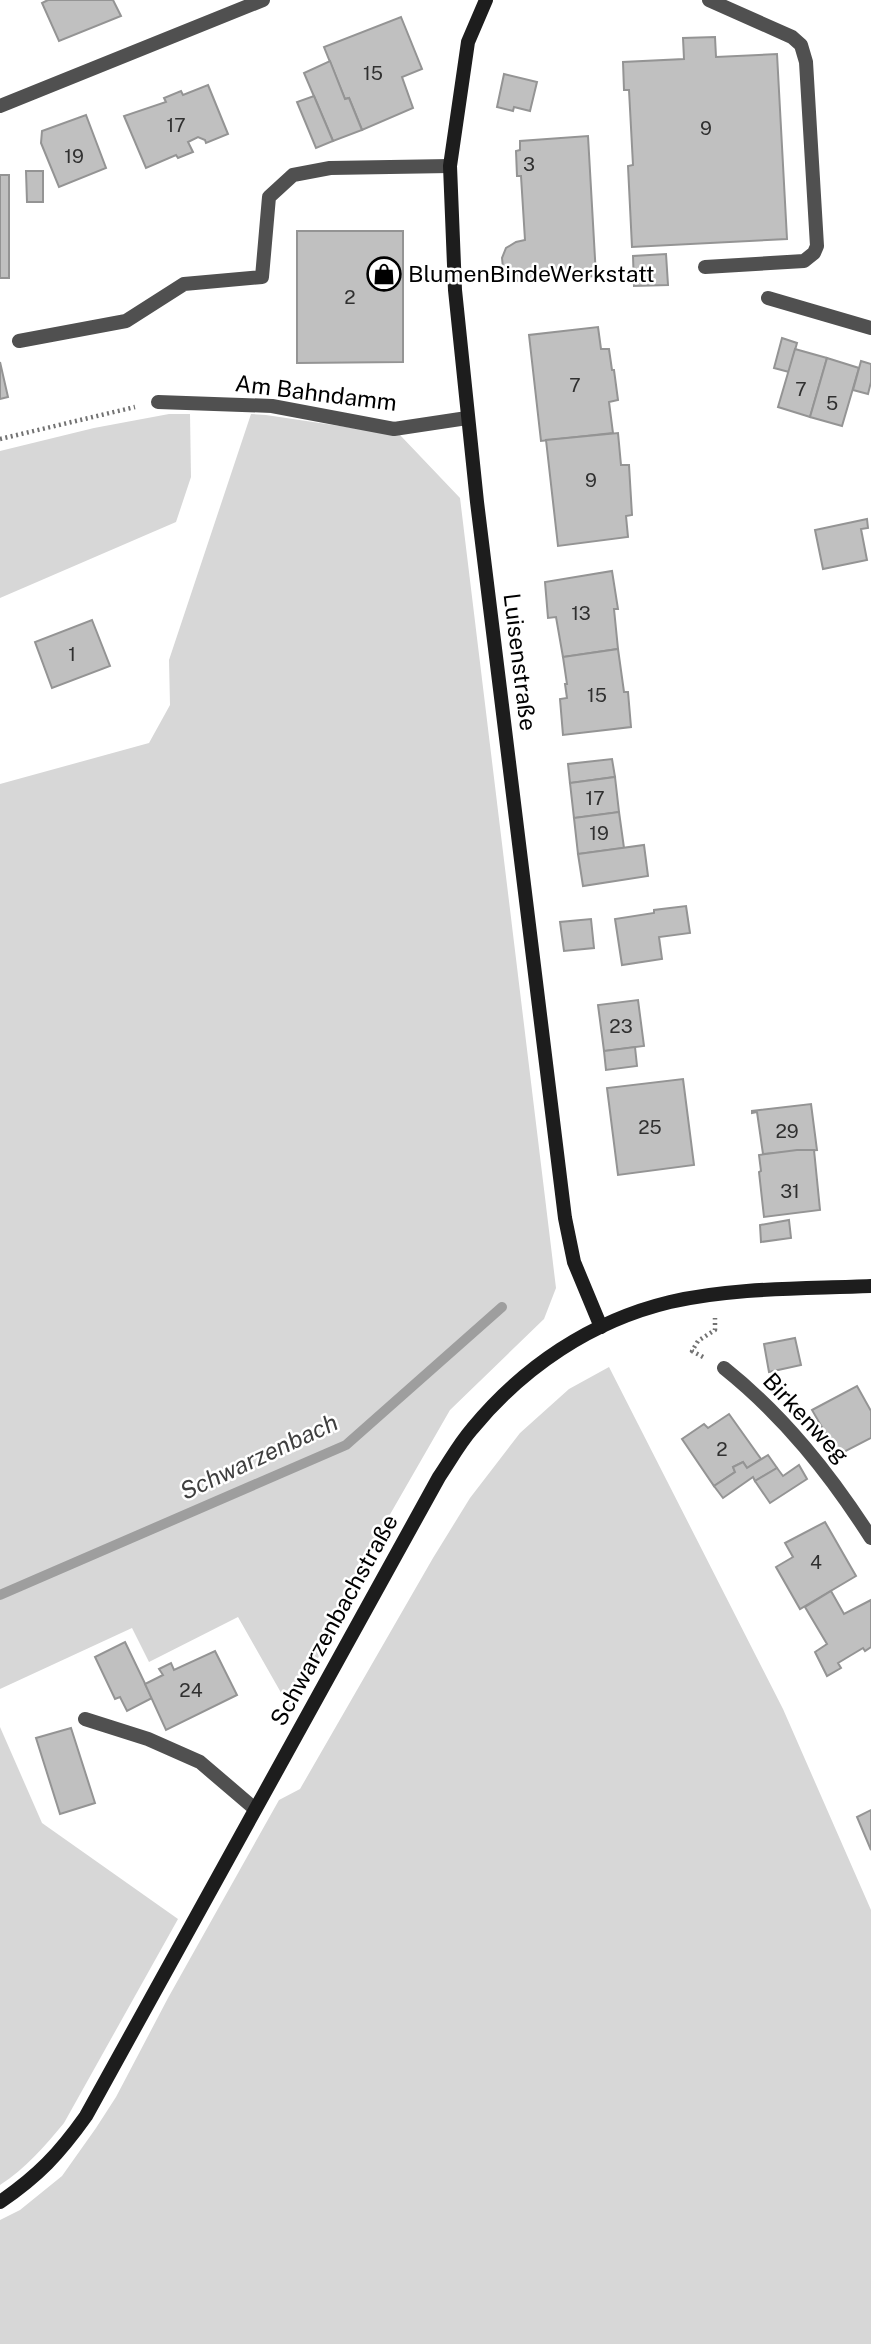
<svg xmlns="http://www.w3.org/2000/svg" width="871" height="2344" font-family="'Public Sans',sans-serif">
	<rect width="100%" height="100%" fill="#fff"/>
	<!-- green -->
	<g fill="#d7d7d7">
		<polygon points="169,414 190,414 191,477 176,522 0,598 0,451 94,428"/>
		<polygon points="251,414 266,415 400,435 460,498 556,1288 544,1319 450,1410 373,1544 292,1712 238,1617 149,1662 132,1628 0,1689 0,784 149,743 170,705 169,660"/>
		<polygon points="609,1367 783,1709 871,1910 871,2344 0,2344 0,2220 20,2210 62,2176 96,2128 116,2097 168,1998 279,1800 300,1789 433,1558 470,1498 520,1433 569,1389"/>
		<path d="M0,1727L42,1823L178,1919L64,2123C45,2146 26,2168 0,2185Z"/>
	</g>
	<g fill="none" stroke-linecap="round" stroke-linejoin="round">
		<!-- stream -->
		<polyline stroke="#9e9e9e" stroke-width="10" points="0,1595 346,1445 502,1307"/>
	</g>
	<!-- building -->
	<g fill="#c0c0c0" stroke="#949494" stroke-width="2">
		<polygon points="48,0 113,0 121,16 59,41 42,3"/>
		<polygon points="401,17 422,69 402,77 413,108 362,130 349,98 345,99 324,47"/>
		<polygon points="715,37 716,57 777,54 787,239 632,247 628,166 633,165 629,90 624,90 623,62 684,59 683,38"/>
		<polygon points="330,61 345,99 349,98 362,130 333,141 304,73"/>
		<polygon points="504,74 537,82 530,111 514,107 513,111 497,107"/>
		<polygon points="208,85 228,134 206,143 205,140 198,137 188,142 193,152 178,158 176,155 146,168 124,116 166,102 164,98 181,91 183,95"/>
		<polygon points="314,96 333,141 316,148 297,102"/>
		<polygon points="86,115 106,168 59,187 41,143 42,131"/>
		<polygon points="588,136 596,276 517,281 509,277 503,268 502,258 506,248 516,242 525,240 521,176 517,176 516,151 520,150 520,141"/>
		<polygon points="26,171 43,171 43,202 27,202"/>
		<rect x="0" y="175" width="9" height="103"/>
		<polygon points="297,231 403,231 403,362 297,363"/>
		<polygon points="666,254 668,285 634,286 633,256"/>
		<polygon points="598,327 601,349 609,349 612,370 614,370 618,400 609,402 613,433 541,441 529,335"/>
		<polygon points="782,338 797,343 789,372 774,368"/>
		<polygon points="795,349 827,358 810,417 778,407"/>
		<polygon points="827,358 859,368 842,426 810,417"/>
		<polygon points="861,361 871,364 871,382 868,394 853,390"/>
		<polygon points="0,362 8,397 0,399"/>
		<polygon points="618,433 621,465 629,465 632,515 626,516 628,537 558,546 546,440"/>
		<polygon points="867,519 868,528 861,529 867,560 823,569 815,530"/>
		<polygon points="612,571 618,609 614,609 618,649 563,657 556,617 548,618 545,582"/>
		<polygon points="92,620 110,666 52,688 35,642"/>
		<polygon points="618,649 624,692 628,692 631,727 563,735 560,699 567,698 565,684 567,684 563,657"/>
		<polygon points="612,759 615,777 570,783 568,764"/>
		<polygon points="615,777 619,812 574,818 570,783"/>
		<polygon points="619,812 624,848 578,854 574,818"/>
		<polygon points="644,845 648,876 583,886 578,854"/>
		<polygon points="686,906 690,933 659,937 662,959 622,965 615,919 654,913 654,910"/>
		<polygon points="591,919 594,948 564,951 560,922"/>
		<polygon points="638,1000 644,1046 604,1051 598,1005"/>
		<polygon points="635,1047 637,1066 606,1070 604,1051"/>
		<polygon points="683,1079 694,1165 618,1175 607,1088"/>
		<polygon points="811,1104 817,1150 763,1154 757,1112 752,1113 752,1111"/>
		<polygon points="797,1150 814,1150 820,1210 764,1217 759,1172 761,1171 759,1155"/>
		<polygon points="789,1220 791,1238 761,1242 760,1225"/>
		<polygon points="795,1338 801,1365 769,1372 764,1344"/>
		<polygon points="857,1386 871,1411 871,1438 838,1455 812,1410"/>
		<polygon points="729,1414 761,1459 747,1468 743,1462 733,1467 735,1472 714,1486 682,1439 704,1424 708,1428"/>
		<polygon points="768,1455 777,1468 755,1481 753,1477 723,1498 714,1486 735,1472 733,1467 743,1462 747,1468"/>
		<polygon points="799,1465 807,1479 770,1503 755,1481 777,1468 783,1476"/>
		<polygon points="825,1522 856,1576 800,1609 776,1567 793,1557 785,1543"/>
		<polygon points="831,1591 844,1614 871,1600 871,1647 865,1651 863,1648 838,1663 841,1668 827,1676 815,1652 827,1644 805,1607"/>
		<polygon points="125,1642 152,1698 127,1711 120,1697 115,1699 95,1657"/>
		<polygon points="215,1651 237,1695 166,1730 145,1684 163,1675 159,1669 171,1663 174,1670"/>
		<polygon points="71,1728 95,1803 60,1814 36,1738"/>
		<polygon points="871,1810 871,1850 857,1817"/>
	</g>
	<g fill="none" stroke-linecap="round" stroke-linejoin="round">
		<!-- path -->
		<g stroke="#727272" stroke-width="4.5" stroke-dasharray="2 3.5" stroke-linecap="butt">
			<polyline points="0,439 135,407"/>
			<polyline points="703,1357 692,1351 698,1341 715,1330 715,1318"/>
		</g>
		<!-- lane -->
		<g stroke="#505050" stroke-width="14">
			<polyline points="705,267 804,261 814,253 817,246 806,62 801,45 792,37 709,0"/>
			<polyline points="19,341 126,321 184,284 262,277 269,197 293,175 330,168 450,166"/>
			<polyline points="85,1719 148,1739 200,1762 255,1809"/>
		</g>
		<!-- street -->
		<g stroke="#505050" stroke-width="14">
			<polyline points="0,106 263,0"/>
			<polyline points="768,298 871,328"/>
			<polyline points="158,402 272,406 394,429 467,418"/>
			<path d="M724,1368C784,1416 830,1474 871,1538"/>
		</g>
		<!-- secondary -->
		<g stroke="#1d1d1d" stroke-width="14">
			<polyline points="486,0 468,42 450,166 455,290 477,502 565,1218 574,1262 601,1327"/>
			<path d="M0,2202C38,2176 59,2154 86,2116L439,1477C450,1461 459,1444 472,1429C523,1367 591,1321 670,1302C735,1287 805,1289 871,1286"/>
		</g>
	</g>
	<!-- icons -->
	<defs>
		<symbol id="shop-ring" viewBox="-11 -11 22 22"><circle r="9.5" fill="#fff" stroke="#000" stroke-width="1.5"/><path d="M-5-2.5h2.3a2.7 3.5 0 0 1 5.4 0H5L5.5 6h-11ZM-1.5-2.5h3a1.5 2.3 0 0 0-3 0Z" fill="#000"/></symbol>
	</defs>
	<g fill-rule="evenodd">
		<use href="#shop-ring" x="365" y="255" width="38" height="38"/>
	</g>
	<g text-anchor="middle" stroke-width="5" stroke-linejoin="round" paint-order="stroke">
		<!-- number labels -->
		<g font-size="19" fill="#303030">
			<text x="373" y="80">15</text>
			<text x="176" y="132">17</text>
			<text x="706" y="135">9</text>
			<text x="74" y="163">19</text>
			<text x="529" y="171">3</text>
			<text x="350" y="304">2</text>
			<text x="575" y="392">7</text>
			<text x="801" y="396">7</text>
			<text x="832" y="410">5</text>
			<text x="591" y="487">9</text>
			<text x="581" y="620">13</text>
			<text x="72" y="661">1</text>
			<text x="597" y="702">15</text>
			<text x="595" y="805">17</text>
			<text x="599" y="840">19</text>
			<text x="621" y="1033">23</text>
			<text x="650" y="1134">25</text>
			<text x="787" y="1138">29</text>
			<text x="790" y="1198">31</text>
			<text x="722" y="1456">2</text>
			<text x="816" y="1569">4</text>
			<text x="191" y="1697">24</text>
		</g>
		<!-- poi labels -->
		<g font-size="23" fill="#000" stroke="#fff" text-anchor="start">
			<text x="408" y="282">BlumenBindeWerkstatt</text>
		</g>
		<!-- street labels -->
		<g font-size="23" fill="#000" stroke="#fff">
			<text transform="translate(316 393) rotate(7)" y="8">Am Bahndamm</text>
			<text transform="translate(520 662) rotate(83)" y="8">Luisenstraße</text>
			<text transform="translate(806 1418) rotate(47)" y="8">Birkenweg</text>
			<text transform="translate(334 1620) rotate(-61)" y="8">Schwarzenbachstraße</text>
		</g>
		<!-- water labels -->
		<g font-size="24" font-style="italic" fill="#3f3f3f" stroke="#fff">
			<text transform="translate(259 1457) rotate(-25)" y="8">Schwarzenbach</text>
		</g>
	</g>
</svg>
